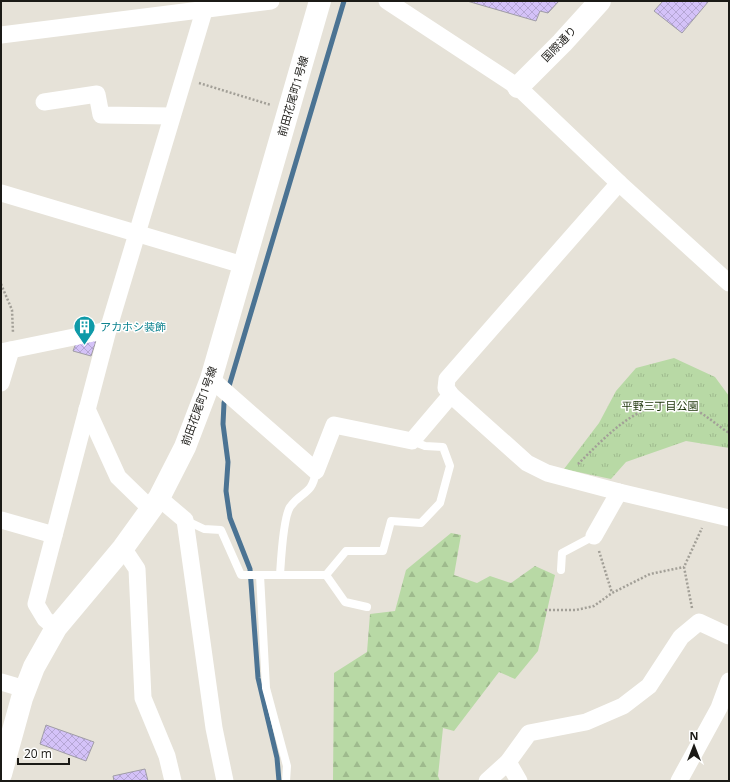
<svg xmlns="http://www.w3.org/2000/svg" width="730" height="782" font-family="'Open Sans','Noto Sans JP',sans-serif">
	<defs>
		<pattern id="grass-tufts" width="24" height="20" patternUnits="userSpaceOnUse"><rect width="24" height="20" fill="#b8d9a5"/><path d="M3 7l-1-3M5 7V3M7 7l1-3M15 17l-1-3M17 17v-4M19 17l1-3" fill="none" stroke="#9eba8d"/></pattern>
		<pattern id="forest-firs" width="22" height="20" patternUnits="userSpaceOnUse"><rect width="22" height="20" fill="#b8d9a5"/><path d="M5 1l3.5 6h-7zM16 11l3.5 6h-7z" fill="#9eba8d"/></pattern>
		<pattern id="building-cross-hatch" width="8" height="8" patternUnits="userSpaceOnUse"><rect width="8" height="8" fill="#d4c2f8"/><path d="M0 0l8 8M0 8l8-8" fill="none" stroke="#b5a6d4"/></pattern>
	</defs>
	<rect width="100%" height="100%" fill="#e6e2d8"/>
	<!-- grass -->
	<polygon fill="url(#grass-tufts)" points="674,358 715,377 729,396 729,448 686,441 626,462 611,479 564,469 599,423 616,391 636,368"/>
	<!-- forest -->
	<polygon fill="url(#forest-firs)" points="451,533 461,535 454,575 477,583 490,576 511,583 535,566 555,575 538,651 515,679 499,672 454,731 443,728 438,776 440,781 333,781 334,673 367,652 370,614 395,611 406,570"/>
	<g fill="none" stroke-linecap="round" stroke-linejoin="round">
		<!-- stream -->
		<polyline stroke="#4b7393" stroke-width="5" points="279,781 277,758 258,678 250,569 230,518 226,491 228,462 223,424 224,403 344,1"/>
	</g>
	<!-- building -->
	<g fill="url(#building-cross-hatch)" stroke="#a09da6">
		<polygon points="467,1 559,1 548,13 540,11 536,21"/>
		<polygon points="663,1 707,1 708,2 682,33 654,11"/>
		<polygon points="97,338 91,356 73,351 76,343"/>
		<polygon points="46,725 94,742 86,761 40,744"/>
		<polygon points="145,769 148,781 114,781 113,776"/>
	</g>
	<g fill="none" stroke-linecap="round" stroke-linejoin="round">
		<!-- path -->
		<g stroke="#a29f97" stroke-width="2.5" stroke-dasharray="2 2" stroke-linecap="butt">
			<polyline points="199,83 271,105"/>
			<polyline points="1,284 12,310 13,333"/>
			<path d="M578,464C608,435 646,390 693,409C705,414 718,426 729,433"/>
			<polyline points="599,551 612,593"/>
			<polyline points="692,608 684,567 702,528"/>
			<polyline points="545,610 576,610 594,606 612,593 650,574 684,567"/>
		</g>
		<!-- lane -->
		<g stroke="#fff" stroke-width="8">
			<polyline points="185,520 204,529 221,530 241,575 326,575 346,551 383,551 391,521 421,523 440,503 450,466 443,447 425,446 412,441"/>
			<polyline points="561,570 562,553 594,536"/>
			<polyline points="260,575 266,688 287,766 286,781"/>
			<path d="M280,575C281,560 283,518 290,507C302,490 312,496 316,471"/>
			<polyline points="326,575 345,602 367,607"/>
		</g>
		<!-- street -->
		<g stroke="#fff" stroke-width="17">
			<polyline points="387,1 518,87 619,183 447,379 446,388 451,395 527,463 547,473 619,492 729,518"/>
			<polyline points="1,35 271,1"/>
			<polyline points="44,102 97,94 101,115 172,116"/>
			<polyline points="619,183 729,283"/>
			<polyline points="1,193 243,265"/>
			<polyline points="1,352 108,330"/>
			<polyline points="211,379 316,471 334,425 412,441 451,395"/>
			<polyline points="1,383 11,350"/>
			<polyline points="87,409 118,477 151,509"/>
			<polyline points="159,498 185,520 214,728 225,781"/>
			<polyline points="1,520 54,535"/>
			<polyline points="594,536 619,492"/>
			<polyline points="123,548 137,569 143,698 167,756 173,781"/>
			<polyline points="56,628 45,619 36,604 108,330 207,1"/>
			<polyline points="1,682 25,689"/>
			<polyline points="508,762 519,781"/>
			<polyline points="487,781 508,762 529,733 586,722 623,706 649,686 681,637 699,622 729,636"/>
			<polyline points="679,781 719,708 729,681"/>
		</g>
		<!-- secondary -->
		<g stroke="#fff" stroke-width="22">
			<polyline points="518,87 562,43 600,1"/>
			<polyline points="1,774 22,698 34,667 56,628 123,548 159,498 185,447 211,379 320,1"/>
		</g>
	</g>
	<!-- icons -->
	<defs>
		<symbol id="building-pin" viewBox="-11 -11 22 30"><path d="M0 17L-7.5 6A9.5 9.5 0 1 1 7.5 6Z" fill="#0f9aa8" stroke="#fff"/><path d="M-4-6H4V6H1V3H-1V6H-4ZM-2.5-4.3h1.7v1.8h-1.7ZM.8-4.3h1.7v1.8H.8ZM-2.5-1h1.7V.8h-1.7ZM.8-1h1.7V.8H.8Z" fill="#fff"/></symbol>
	</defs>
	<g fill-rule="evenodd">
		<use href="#building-pin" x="72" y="314" width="25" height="34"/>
	</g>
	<g text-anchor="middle" stroke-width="3" stroke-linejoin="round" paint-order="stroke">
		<!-- street labels -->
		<g font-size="11" fill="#1b1a16" stroke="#fff">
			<text transform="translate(559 44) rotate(-46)" y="4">国際通り</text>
			<text transform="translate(293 96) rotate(-74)" y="4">前田花尾町1号線</text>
			<text transform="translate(199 406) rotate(-70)" y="4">前田花尾町1号線</text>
		</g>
		<!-- culture labels -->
		<g font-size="11" fill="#0d838f" stroke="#fff" text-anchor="start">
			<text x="100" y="331">アカホシ装飾</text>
		</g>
		<!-- park labels -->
		<g font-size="11" fill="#193105" stroke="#fff">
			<text x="660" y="410">平野三丁目公園</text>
		</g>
	</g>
	<!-- border -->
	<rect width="730" height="782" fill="none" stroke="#1b1a16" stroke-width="4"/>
	<!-- north arrow -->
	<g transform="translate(694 746)" stroke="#ffffff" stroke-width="3" paint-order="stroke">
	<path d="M0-3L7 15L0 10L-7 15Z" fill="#1b1a16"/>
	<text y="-6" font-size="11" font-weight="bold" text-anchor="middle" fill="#1b1a16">N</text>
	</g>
	<!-- scale -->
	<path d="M18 758v6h51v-6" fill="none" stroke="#1b1a16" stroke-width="2"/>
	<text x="24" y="758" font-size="12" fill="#1b1a16" stroke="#ffffff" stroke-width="3" paint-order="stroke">20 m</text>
</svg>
